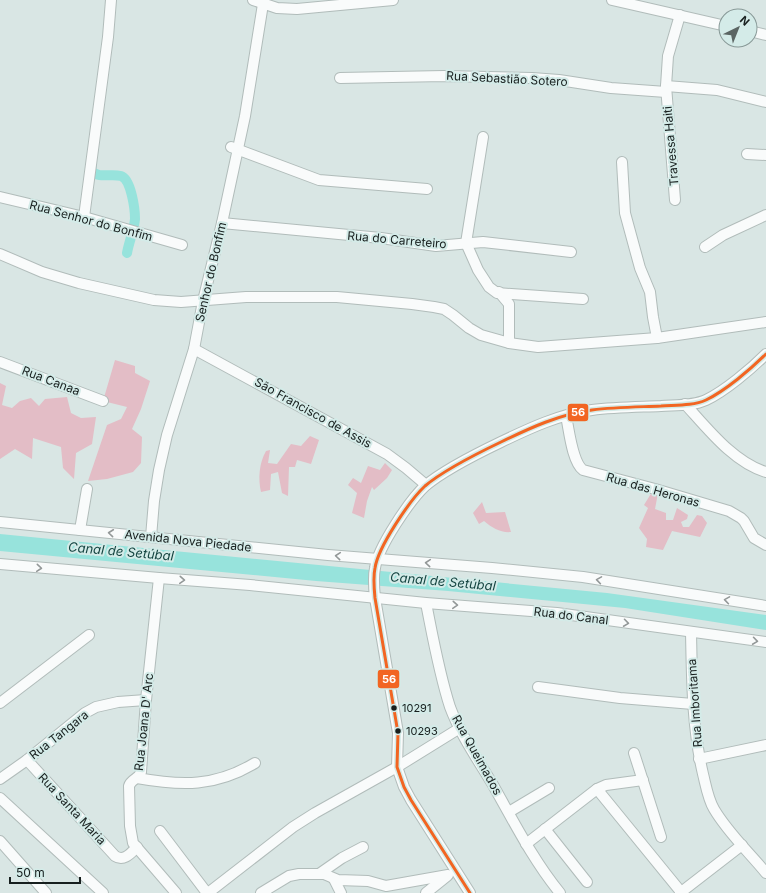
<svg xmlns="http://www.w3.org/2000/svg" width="766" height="893" font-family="Inter,sans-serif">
	<rect width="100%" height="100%" fill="#d9e6e4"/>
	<!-- forest -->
	<g fill="#e3bdc6">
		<polygon points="115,360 135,366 135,373 150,381 141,409 132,429 142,437 141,463 133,472 107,479 88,481 107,425 121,419 127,407 103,401"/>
		<polygon points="0,383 6,386 2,405 12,408 20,401 31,398 39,406 45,399 67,397 71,413 81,418 96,417 92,444 76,453 74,479 63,468 61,447 33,438 32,459 15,449 0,459"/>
		<path d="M310,436L319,440L311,464L297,460L295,467H289L288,496L282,493L278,472L271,474L270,490L261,492C258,479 259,463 266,451L270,450L268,463L277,464L291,444L301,446Z"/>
		<polygon points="385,463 392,470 387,478 374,490 372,487 367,501 364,518 352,513 357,493 348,485 353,478 361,483 368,466 380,470"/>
		<polygon points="652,492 658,493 655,509 666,513 666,520 673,520 677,508 688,515 687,519 681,522 683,527 689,527 697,515 702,516 707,523 700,537 672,531 663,550 646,547 647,539 639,528 648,508 644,505"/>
		<path d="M482,502L486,513L505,512L511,532C501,533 492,528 484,521L479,524L473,513Z"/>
	</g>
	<!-- water -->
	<polygon fill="#97e3dc" points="0,534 607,593 766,615 766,630 625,608 448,591 316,581 0,551"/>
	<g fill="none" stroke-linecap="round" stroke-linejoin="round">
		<!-- canal -->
		<path stroke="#97e3dc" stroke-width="10" d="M92,163L91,171C100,179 110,173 121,176C131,179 135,209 135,219C134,230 129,242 127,253"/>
		<defs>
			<g id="minor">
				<polyline points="253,0 277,8 297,9 393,0"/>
				<polyline points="612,0 726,26"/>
				<polyline points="750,31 766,35"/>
				<polyline points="340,78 444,76 532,78 559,80 611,88 666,92"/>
				<polyline points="666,86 717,90 766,102"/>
				<polyline points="483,137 466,243 478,270 489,287 497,293 583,299"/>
				<polyline points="231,147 319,180 427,189"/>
				<polyline points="747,154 766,155"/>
				<polyline points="622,162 625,213 640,268 650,292 653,317 657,338"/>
				<polyline points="0,197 84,217 182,245"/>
				<polyline points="675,200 666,86 668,56 680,15"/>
				<polyline points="84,217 108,37 111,0"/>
				<polyline points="222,223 381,238 436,246 483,242 571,252"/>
				<polyline points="705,247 723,235 766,215"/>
				<polyline points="0,254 42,272 79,283 154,300 181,302 246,297 337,297 412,304 434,307 444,309 453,315 469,328 481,335 509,343 538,347 657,338 766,322"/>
				<polyline points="499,292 509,304 509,343"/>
				<polyline points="194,349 387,454 406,468 426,485"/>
				<polyline points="0,362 103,401"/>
				<path d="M685,404C707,428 734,463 766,472"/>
				<path d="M566,416C569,429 572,462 583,470L655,489L729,511L741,518L744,521L754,538L766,545"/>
				<polyline points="0,522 328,555 492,568 583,577 766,606"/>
				<polyline points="80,530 87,489"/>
				<polyline points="151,537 154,501 159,470 167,435 194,349 203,301 222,223 245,116 263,4"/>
				<polyline points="0,564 159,578 250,585 426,603 557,613 766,642"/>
				<path d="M159,578L146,700L141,772C139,779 131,779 129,786L130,826L133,843L176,893"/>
				<path d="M426,603C433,638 439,673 450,707C460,734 478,760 493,785C514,822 533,860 560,893"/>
				<path d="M691,632C692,680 692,727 703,774C706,786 708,799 714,809C728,833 749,852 766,873"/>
				<polyline points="538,687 620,698 693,704"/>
				<polyline points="0,703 89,635"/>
				<polyline points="634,753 661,837"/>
				<polyline points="699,759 766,745"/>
				<path d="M27,760L115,856C124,862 131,853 137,847"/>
				<path d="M137,778C182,786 215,787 255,763"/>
				<polyline points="0,779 27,760 85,713 96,707 118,702 146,700"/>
				<polyline points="597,789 681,892"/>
				<polyline points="0,798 103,893"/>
				<polyline points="509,812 549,788"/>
				<polyline points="545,829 587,882"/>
				<polyline points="160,831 207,893"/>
				<polyline points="0,841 46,893"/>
				<polyline points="526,844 597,789 606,785 643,780"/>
				<polyline points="319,874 342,858 363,847"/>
				<polyline points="334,879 341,893"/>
				<polyline points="208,893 293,827 315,813 397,767 460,728"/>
				<polyline points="261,893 289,876 299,874 324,874 338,880 368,881 386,886 448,875"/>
				<polyline points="426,893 447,876"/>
				<path d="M470,893L411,800L404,787L397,767L398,733L375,598C374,588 373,577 375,568C378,547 410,500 425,486C444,470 478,453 501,442C530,428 560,414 592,410C615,407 638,407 661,406C676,405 693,406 706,400C725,391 751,369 766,354"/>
				<polyline points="680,893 742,845"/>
			</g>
		</defs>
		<!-- minor casing -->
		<use href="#minor" stroke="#b1bcba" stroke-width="12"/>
		<!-- minor -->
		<use href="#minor" stroke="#f9fbfb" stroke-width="10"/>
		<defs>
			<path id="bus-1" d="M470,893L411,800L404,787L397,767L398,733L375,598C374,588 373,577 375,568C378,547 410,500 425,486C444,470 478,453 501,442C530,428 560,414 592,410C615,407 638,407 661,406C676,405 693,406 706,400C725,391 751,369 766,354"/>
		</defs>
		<!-- bus-1 casing -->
		<use href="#bus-1" stroke="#d4ebe8" stroke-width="6"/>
		<!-- bus-1 -->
		<use href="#bus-1" stroke="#f26522" stroke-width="3"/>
	</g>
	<!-- one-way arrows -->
	<defs><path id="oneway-chevron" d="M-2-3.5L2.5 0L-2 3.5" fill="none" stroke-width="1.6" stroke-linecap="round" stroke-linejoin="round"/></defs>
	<g stroke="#939898">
		<use href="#oneway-chevron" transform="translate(111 533) rotate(-174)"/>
		<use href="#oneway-chevron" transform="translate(338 556) rotate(-175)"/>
		<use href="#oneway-chevron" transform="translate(428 563) rotate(-175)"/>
		<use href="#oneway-chevron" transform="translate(39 568) rotate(5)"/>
		<use href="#oneway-chevron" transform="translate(182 580) rotate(4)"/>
		<use href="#oneway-chevron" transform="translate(599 580) rotate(-171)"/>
		<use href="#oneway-chevron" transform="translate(727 600) rotate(-171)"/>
		<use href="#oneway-chevron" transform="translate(455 605) rotate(4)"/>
		<use href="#oneway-chevron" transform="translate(626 623) rotate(8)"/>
		<use href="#oneway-chevron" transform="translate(755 641) rotate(8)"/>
	</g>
	<!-- markers -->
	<g fill="#171f1e" stroke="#d4ebe8" stroke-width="1.5">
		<circle cx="394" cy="708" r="3.5"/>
		<circle cx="398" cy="731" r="3.5"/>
	</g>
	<g text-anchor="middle" stroke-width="4" stroke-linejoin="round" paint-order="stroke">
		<!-- bus labels -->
		<g font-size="11" fill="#171f1e" stroke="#d4ebe8" text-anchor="start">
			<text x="402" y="712">10291</text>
			<text x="406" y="735">10293</text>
		</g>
		<!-- street labels -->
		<g font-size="12" fill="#171f1e" stroke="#d4ebe8">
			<text transform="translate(507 79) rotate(3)" y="4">Rua Sebastião Sotero</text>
			<text transform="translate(671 146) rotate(-95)" y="4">Travessa Haiti</text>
			<text transform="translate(91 221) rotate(15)" y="4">Rua Senhor do Bonfim</text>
			<text transform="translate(397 240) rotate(5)" y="4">Rua do Carreteiro</text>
			<text transform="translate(211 272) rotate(-77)" y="4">Senhor do Bonfim</text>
			<text transform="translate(51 381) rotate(21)" y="4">Rua Canaa</text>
			<text transform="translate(313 413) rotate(29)" y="4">São Francisco de Assis</text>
			<text transform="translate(653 490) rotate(16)" y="4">Rua das Heronas</text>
			<text transform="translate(188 541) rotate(6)" y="4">Avenida Nova Piedade</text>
			<text transform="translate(571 616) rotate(7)" y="4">Rua do Canal</text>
			<text transform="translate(695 703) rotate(-94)" y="4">Rua Imboritama</text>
			<text transform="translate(144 722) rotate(-84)" y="4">Rua Joana D' Arc</text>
			<text transform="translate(59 735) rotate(-38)" y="4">Rua Tangara</text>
			<text transform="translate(477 755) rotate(61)" y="4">Rua Queimados</text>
			<text transform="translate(72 809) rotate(47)" y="4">Rua Santa Maria</text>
		</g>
		<!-- water labels -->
		<g font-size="13" font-style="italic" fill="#144440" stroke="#d4ebe8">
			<text transform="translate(121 551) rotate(5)" y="5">Canal de Setúbal</text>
			<text transform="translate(443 581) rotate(5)" y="5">Canal de Setúbal</text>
		</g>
	</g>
	<g stroke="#d4ebe8" stroke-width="1.5">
		<rect x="567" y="403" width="22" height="19" rx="4" fill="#f26522"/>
		<rect x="377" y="669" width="23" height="20" rx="4" fill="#f26522"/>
	</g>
	<g font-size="11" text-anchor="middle" font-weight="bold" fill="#fff">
		<text x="578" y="416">56</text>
		<text x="389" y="683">56</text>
	</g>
	<!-- north arrow -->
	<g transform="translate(738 28) rotate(43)"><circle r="19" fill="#d4ebe8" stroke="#889997"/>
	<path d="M0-3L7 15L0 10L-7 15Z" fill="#5b6563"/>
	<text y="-6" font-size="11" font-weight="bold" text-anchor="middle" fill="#171f1e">N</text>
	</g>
	<!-- scale -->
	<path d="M10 877v6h70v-6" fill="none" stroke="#171f1e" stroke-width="2"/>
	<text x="16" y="877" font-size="12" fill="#171f1e" stroke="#d4ebe8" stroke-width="3" paint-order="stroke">50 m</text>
</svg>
